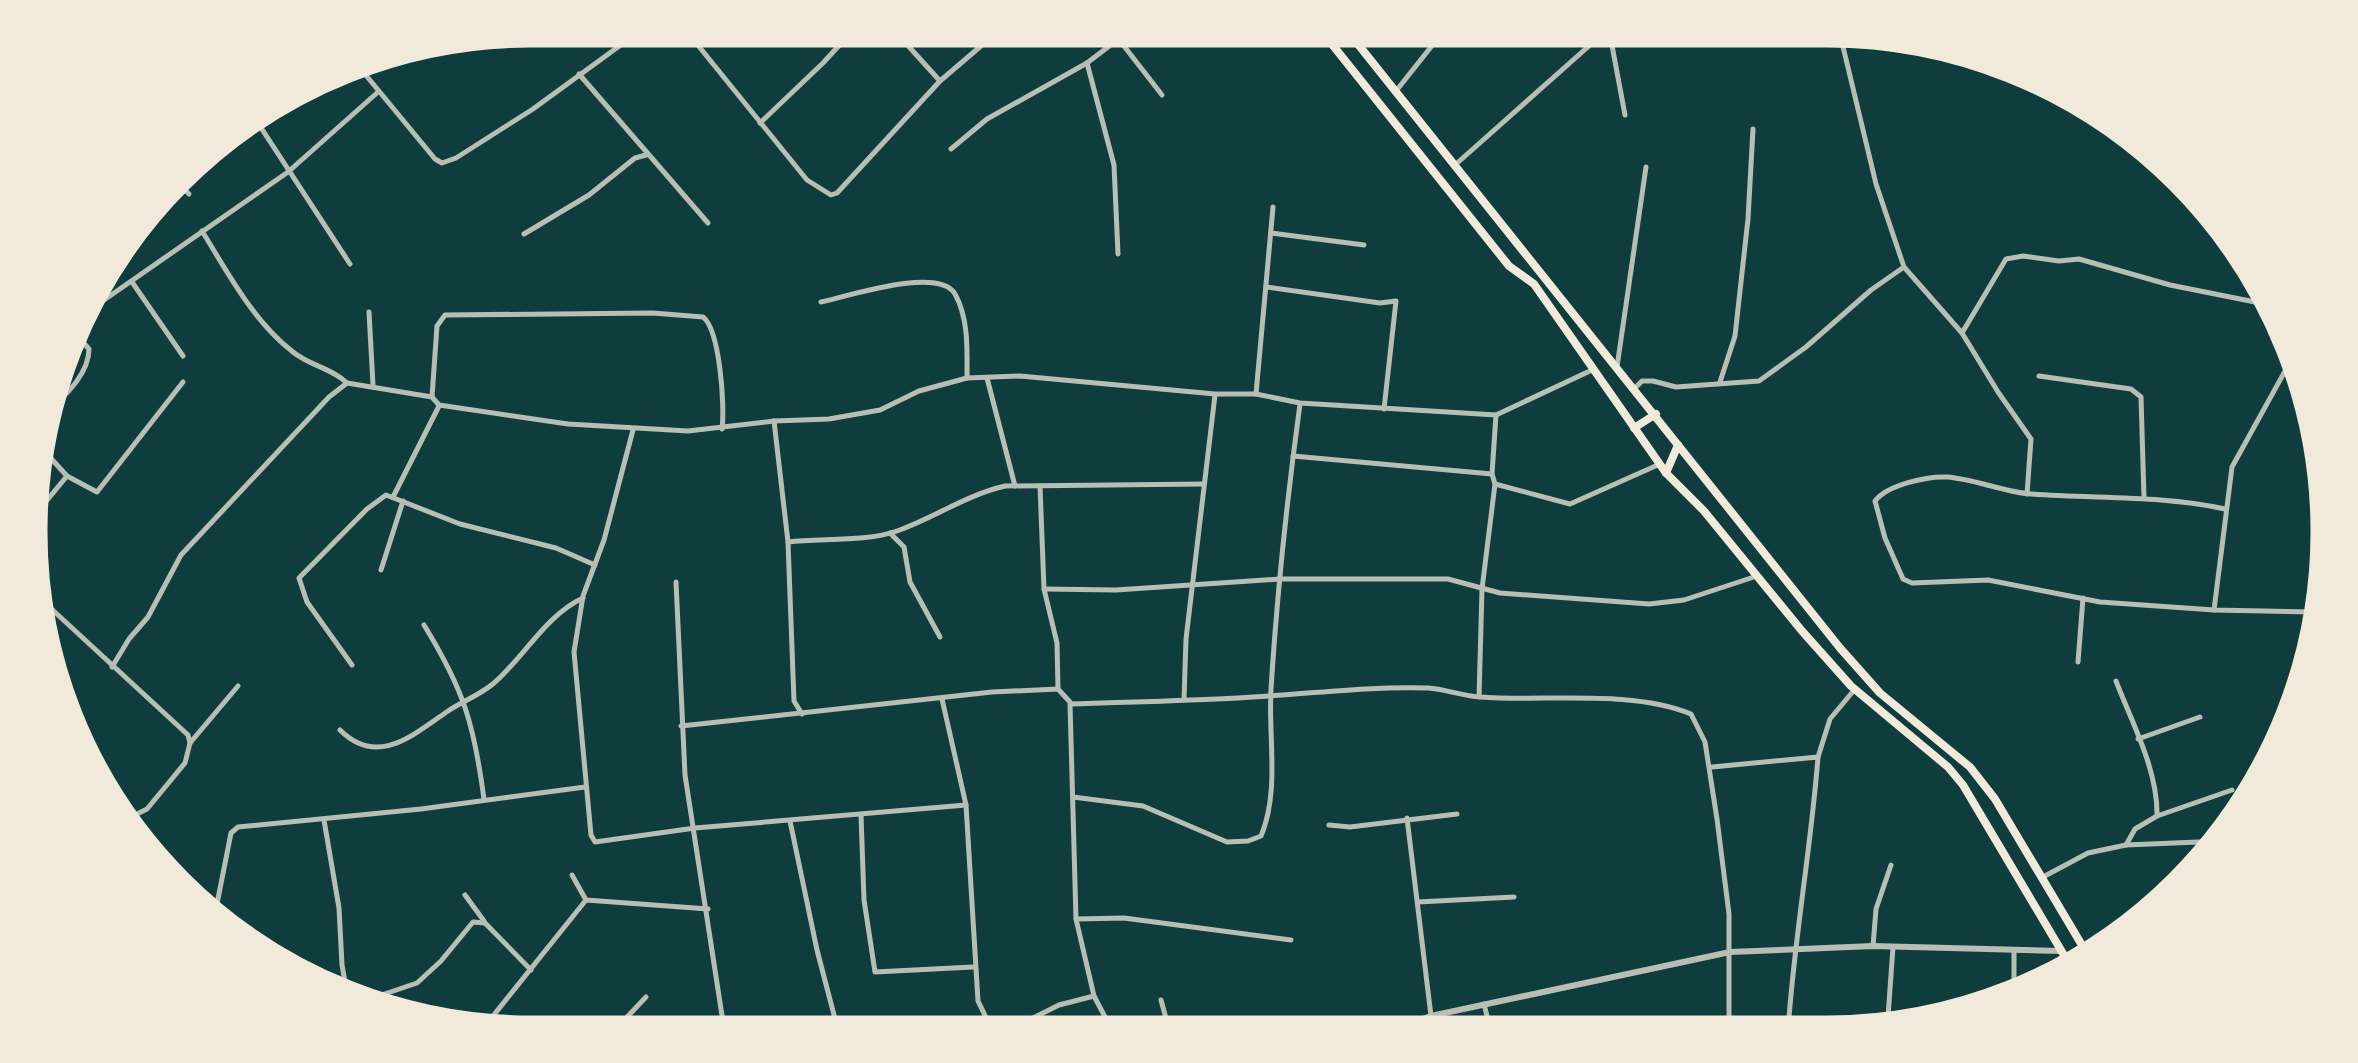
<svg xmlns="http://www.w3.org/2000/svg" width="2358" height="1063" font-family="Quicksand,sans-serif">
	<rect width="100%" height="100%" fill="#0f3d3e"/>
	<g fill="none" stroke-linecap="round" stroke-linejoin="round">
		<!-- minor -->
		<g stroke="#b8beb3" stroke-width="5">
			<polyline points="684,28 807,180 831,195 837,193 940,81 1002,28"/>
			<polyline points="892,28 940,81"/>
			<polyline points="1110,28 1162,95"/>
			<polyline points="1734,28 1749,34 1784,28"/>
			<polyline points="1839,30 1876,184 1904,267 1962,333 1998,392 2031,439 2027,494"/>
			<polyline points="693,37 703,28"/>
			<polyline points="355,62 435,159 442,163 456,158 533,109 644,28"/>
			<polyline points="1087,63 1114,165 1118,254"/>
			<polyline points="579,74 708,223"/>
			<polyline points="1396,91 1446,28"/>
			<polyline points="256,120 350,264"/>
			<polyline points="760,123 823,63 855,28"/>
			<polyline points="951,149 987,119 1087,63 1133,28"/>
			<polyline points="1455,165 1599,37 1611,40 1625,115"/>
			<polyline points="176,181 189,194"/>
			<path d="M202,231C228,273 253,321 293,352C310,366 332,368 347,383"/>
			<polyline points="1271,233 1364,245"/>
			<polyline points="524,234 589,195 635,158 646,155"/>
			<polyline points="132,282 183,356"/>
			<polyline points="1266,287 1380,303 1396,301 1384,409"/>
			<path d="M821,302C849,296 939,266 955,294C969,319 967,351 967,378"/>
			<polyline points="369,312 373,385"/>
			<polyline points="81,316 288,172 378,92"/>
			<polyline points="1962,333 2006,259 2023,256 2059,261 2079,259 2170,285 2270,305"/>
			<polyline points="1617,367 1646,167"/>
			<polyline points="2039,376 2131,389 2141,397 2144,498"/>
			<polyline points="987,378 1015,486"/>
			<polyline points="1720,382 1735,336 1748,219 1753,129"/>
			<polyline points="1635,388 1642,381 1653,381 1676,387 1759,381 1806,347 1871,290 1904,267"/>
			<polyline points="1256,394 1273,207"/>
			<path d="M432,397L437,326L445,315L653,313L703,317C720,330 725,407 722,429"/>
			<polyline points="1496,415 1592,370"/>
			<path d="M43,417C61,399 89,376 89,349L75,333"/>
			<polyline points="774,421 788,542 794,701 802,714"/>
			<polyline points="633,430 604,540 583,596 574,652 591,835 595,842 695,828 966,805"/>
			<polyline points="37,443 67,476 97,492 183,382"/>
			<polyline points="1293,456 1492,474"/>
			<polyline points="1495,484 1570,504 1660,464"/>
			<polyline points="1040,486 1044,589 1057,643 1058,689"/>
			<polyline points="393,497 439,406"/>
			<path d="M2225,509C2161,495 2096,499 2031,494C2003,492 1975,479 1947,477C1927,476 1887,485 1875,501L1885,538L1903,579L1912,583L1988,580L2100,602L2214,610L2315,612"/>
			<polyline points="34,516 67,476"/>
			<polyline points="890,533 904,547 910,582 940,637"/>
			<path d="M788,542C821,538 866,542 897,531C934,518 966,495 1005,486L1204,484"/>
			<polyline points="381,570 403,501"/>
			<polyline points="676,582 685,775 725,1035"/>
			<polyline points="1044,589 1116,590 1280,579 1448,579 1500,593 1649,604 1684,600 1757,576"/>
			<polyline points="32,591 188,735 190,743"/>
			<polyline points="2214,610 2232,467 2295,353"/>
			<path d="M424,625C464,690 474,724 484,799"/>
			<polyline points="2078,662 2083,598"/>
			<polyline points="352,665 307,602 299,578 367,509 386,495 460,524 556,548 595,565"/>
			<polyline points="112,667 129,639 148,617 181,555 329,397 347,383 432,397 439,405 568,424 688,431 774,421 829,419 880,410 919,391 967,378 1020,376 1215,394 1256,394 1300,403 1496,415 1492,474 1495,484 1482,589 1479,697"/>
			<path d="M2116,681C2132,723 2158,770 2157,816L2135,829L2126,845"/>
			<polyline points="942,699 966,805 978,1001 994,1034"/>
			<polyline points="1184,700 1186,639 1215,395"/>
			<polyline points="681,726 992,692 1058,689 1070,702"/>
			<path d="M340,730C378,768 414,734 448,711C463,701 480,695 494,683C524,657 546,615 583,598"/>
			<polyline points="2138,739 2200,717"/>
			<polyline points="1818,757 1830,719 1855,689"/>
			<path d="M1712,767L1818,757C1811,849 1794,939 1788,1031"/>
			<path d="M1073,797L1143,806L1227,842L1248,841L1261,836C1280,791 1268,736 1271,689C1277,594 1287,499 1300,404"/>
			<polyline points="114,806 133,816 147,809 185,763 190,743 238,686"/>
			<polyline points="861,815 864,900 875,972 973,967"/>
			<polyline points="2157,816 2232,790"/>
			<polyline points="1407,818 1431,1016"/>
			<polyline points="324,820 339,908 342,965 348,999"/>
			<polyline points="790,821 817,950 839,1034"/>
			<polyline points="1329,825 1350,827 1457,814"/>
			<polyline points="572,875 586,900"/>
			<polyline points="2043,877 2088,853 2126,845 2223,841"/>
			<polyline points="465,895 484,921"/>
			<polyline points="586,900 708,909"/>
			<polyline points="1418,902 1514,897"/>
			<polyline points="214,919 231,833 238,827 421,809 585,787"/>
			<polyline points="1076,919 1124,918 1291,940"/>
			<polyline points="1873,946 1876,909 1891,865"/>
			<polyline points="2014,999 2014,951"/>
			<polyline points="1161,1000 1170,1033"/>
			<polyline points="361,1002 417,983 441,961 473,922 485,923 531,970"/>
			<polyline points="1484,1004 1491,1032"/>
			<polyline points="485,1026 586,900"/>
			<polyline points="1887,1031 1893,947"/>
			<polyline points="1001,1034 1059,1005 1094,996"/>
			<path d="M1114,1034L1094,996L1076,919L1070,704C1126,702 1182,701 1238,698C1301,695 1363,686 1428,688C1445,689 1462,696 1480,697C1545,702 1630,689 1691,714L1705,742L1717,819L1729,914V1032"/>
			<polyline points="610,1035 646,997"/>
		</g>
		<!-- tertiary -->
		<polyline stroke="#b8beb3" stroke-width="6" points="1385,1033 1431,1016 1730,952 1873,946 2061,951"/>
		<!-- primary -->
		<g stroke="#f1e9da" stroke-width="8">
			<polyline points="1319,28 1509,266 1534,284 1666,473 1704,511 1802,631 1851,686 1948,767 1963,785 2071,967"/>
			<polyline points="1345,28 1840,648 1880,693 1970,767 1995,799 2089,957"/>
			<polyline points="1634,428 1656,414"/>
			<polyline points="1666,473 1678,445"/>
		</g>
	</g>
	<!-- crop -->
	<path d="M0 0H2358V1063H0ZM531 45H1827A486 486 0 0 1 2313 531V532A486 486 0 0 1 1827 1018H531A486 486 0 0 1 45 532V531A486 486 0 0 1 531 45Z" fill="#f1e9da" fill-rule="evenodd"/>
	<path fill="none" stroke="#f1e9da" stroke-width="5" d="M531 45H1827A486 486 0 0 1 2313 531V532A486 486 0 0 1 1827 1018H531A486 486 0 0 1 45 532V531A486 486 0 0 1 531 45Z"/>
</svg>
